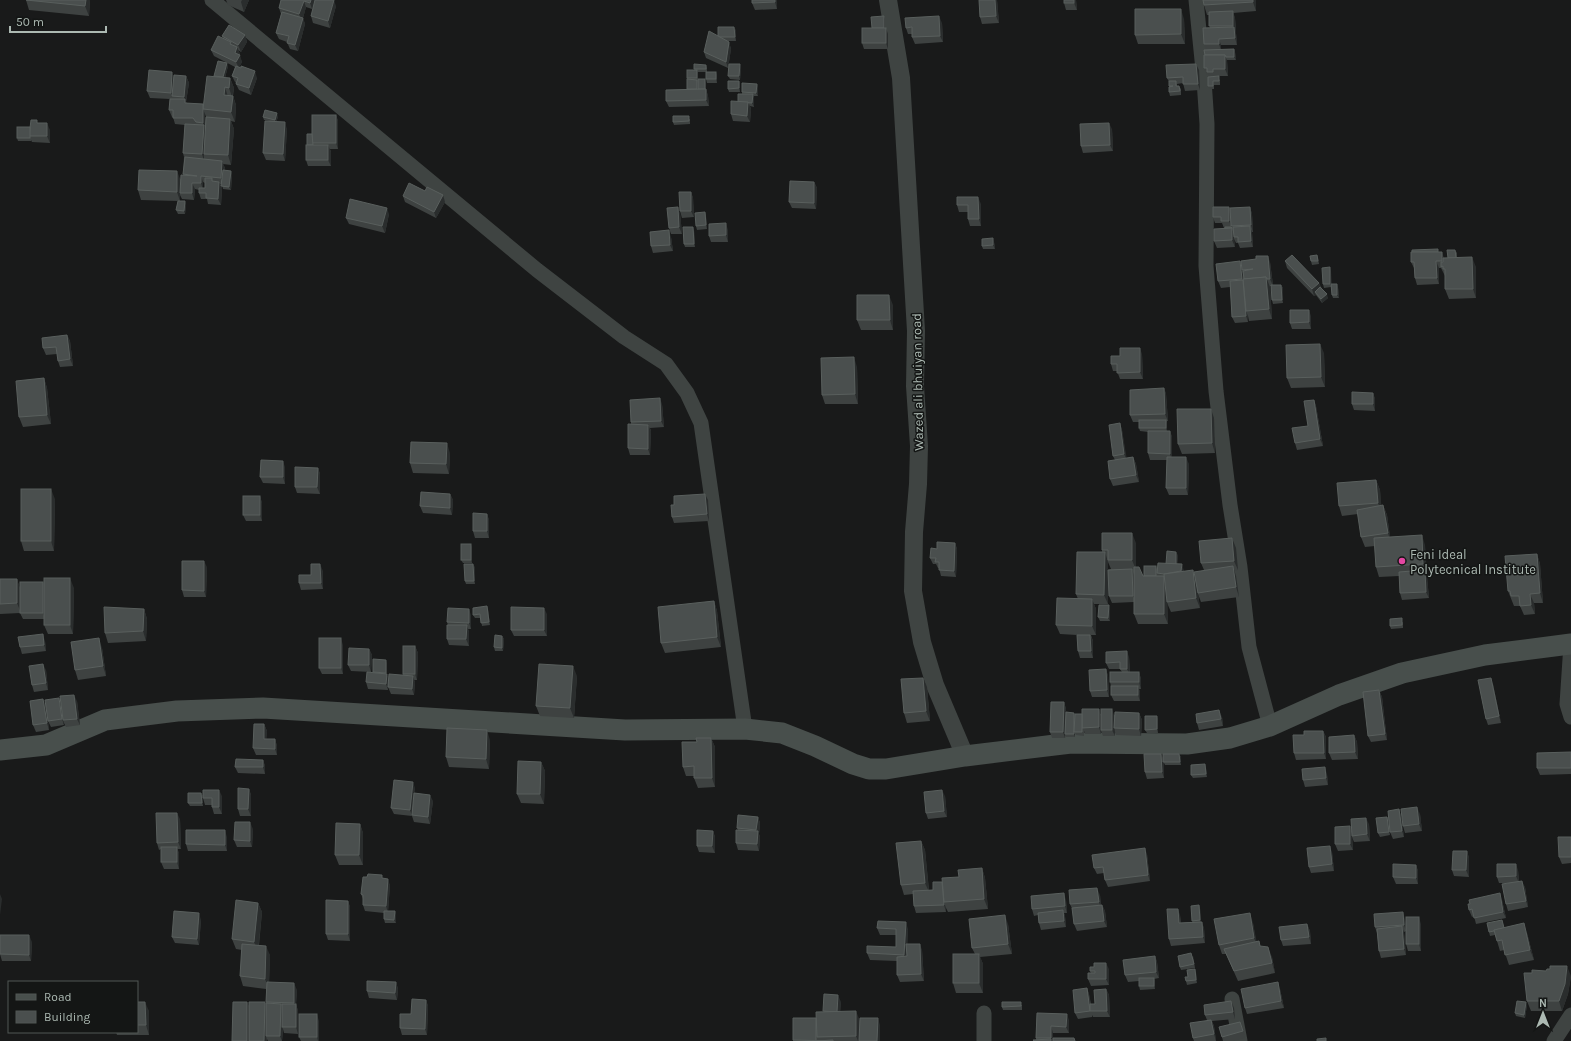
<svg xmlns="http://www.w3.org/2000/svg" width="1571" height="1041" font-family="Karla,sans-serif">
	<rect width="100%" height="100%" fill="#191a1a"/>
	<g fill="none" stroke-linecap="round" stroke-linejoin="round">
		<!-- minor -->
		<g stroke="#3f4442" stroke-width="15">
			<polyline points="212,0 537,270 624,337 666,364 687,393 701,423 745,729"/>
			<polyline points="1196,0 1204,80 1207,124 1206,266 1216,391 1230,505 1240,567 1249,647 1270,726"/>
			<polyline points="1571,644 1567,704 1571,717"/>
			<polyline points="1232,999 1240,1041"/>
			<polyline points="984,1013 984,1041"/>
			<polyline points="1554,1041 1571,1015"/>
		</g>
		<!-- tertiary -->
		<polyline stroke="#3f4442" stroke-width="18" points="888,0 901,78 916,331 915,386 919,446 918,484 914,532 913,591 922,642 935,685 965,756"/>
		<!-- secondary -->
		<polyline stroke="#484f4c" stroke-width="21" points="0,750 46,745 105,720 177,711 263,708 625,730 745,729 782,733 815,746 853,764 869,769 886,769 965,756 1071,743 1187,744 1230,738 1270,726 1339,695 1402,673 1485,655 1571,644"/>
	</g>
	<!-- wall -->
	<g fill="#3e4241" fill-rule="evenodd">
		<polygon points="26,0 90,0 89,16 29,10"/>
		<polygon points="226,0 249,0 244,12 228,5"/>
		<polygon points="281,0 315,1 312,9 306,7 303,18 305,24 298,51 290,49 287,42 279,39 276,33 281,14 279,8"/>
		<polygon points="777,0 777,9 755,10 752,3"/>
		<polygon points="979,0 997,0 999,23 982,24 980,17"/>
		<polygon points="1064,0 1076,0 1077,10 1066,10 1064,3"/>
		<polygon points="1203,0 1256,0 1256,11 1233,13 1235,18 1236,31 1236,33 1237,45 1221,45 1221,49 1234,49 1235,52 1236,60 1227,60 1228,76 1215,76 1220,80 1220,85 1214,85 1214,89 1210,89 1208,86 1209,77 1208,74 1207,75 1204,68 1205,55 1206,50 1204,44 1210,28 1209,15 1207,15 1204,5"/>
		<polygon points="336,6 330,28 313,23 311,16"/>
		<polygon points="884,16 885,19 885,28 888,34 888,49 864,49 862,43 872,28"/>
		<polygon points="1184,19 1185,44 1138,44 1135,35"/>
		<polygon points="942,23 943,42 915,44 912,37 912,34 908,34 906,28"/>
		<polygon points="736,30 736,41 726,41 729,42 731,49 728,68 706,58 704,52 718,36"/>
		<polygon points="245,35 247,42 241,52 238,50 240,54 239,55 242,62 239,67 257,78 251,95 239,90 236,84 236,83 235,82 232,76 235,67 214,56 211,50 223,39 222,36"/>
		<polygon points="706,65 707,68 707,72 717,75 717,83 707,83 706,79 706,72 698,72 698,79 706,83 706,89 708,96 709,106 669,107 666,101 687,89 687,78 695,70 694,69"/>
		<path d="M228,66L225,78H230L234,88L233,96L236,105L235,122L231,121L234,129L231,165L223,164L225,168L224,171H231L232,175L231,190L223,189L222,184H220L222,188L221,205L208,204L207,199H201L199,193V190L195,189L194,200L182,199L180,195V201H185L186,205L185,214H178L176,210L178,201L141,200L138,190L180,180L183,175V174L184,157L183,153L185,125L175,124L173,117H172L169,110L170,99L150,98L147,91L174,77L186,76L189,83L186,102L187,103L204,105L214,76ZM205,114L206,117L205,130ZM203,182L205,183V188H203Z"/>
		<polygon points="741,68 740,80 730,79 728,76"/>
		<polygon points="1199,70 1200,90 1185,91 1183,83 1177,84 1177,86 1179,86 1181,89 1181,95 1170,96 1169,92 1169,82 1167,78"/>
		<polygon points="739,81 740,84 740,92 729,92 728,89"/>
		<polygon points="757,84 758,87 758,96 754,96 754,107 750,106 751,109 750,122 733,121 731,114 742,94 742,92"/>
		<polygon points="336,115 338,121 338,149 330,149 331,152 331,166 308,166 306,160 307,145 312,134"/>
		<polygon points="263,117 278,117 276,122 287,129 285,161 266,160 263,153 269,121 264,120"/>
		<polygon points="690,119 690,124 674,125 673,122"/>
		<polygon points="38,123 50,130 50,143 32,142 31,140 31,141 18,141 17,138 30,127"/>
		<polygon points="1112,129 1113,151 1083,153 1081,146"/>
		<polygon points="814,182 817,188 816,209 792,208 789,202"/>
		<polygon points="425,191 443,195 445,202 436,218 405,202 403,196"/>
		<polygon points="691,192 693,198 694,217 682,218 680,211"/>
		<polygon points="981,204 981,226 970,226 968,219 968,212 959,212 957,205"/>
		<polygon points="1250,207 1252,214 1253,232 1252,232 1253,247 1240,248 1238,243 1236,243 1234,239 1235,247 1217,248 1214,241 1225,228 1224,228 1222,223 1215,223 1213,217 1230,209"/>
		<polygon points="705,212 706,216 707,229 697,230 696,226"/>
		<polygon points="680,213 682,234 671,234 669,228"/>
		<polygon points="389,214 385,233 349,224 346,218"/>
		<polygon points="694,230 695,247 685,247 684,244"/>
		<polygon points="728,230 728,242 711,242 709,236"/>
		<polygon points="671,237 673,251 653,253 651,246"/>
		<polygon points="994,242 995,249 983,249 982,246"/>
		<polygon points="1455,250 1457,253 1457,258 1476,267 1476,298 1449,299 1445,289 1445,276 1441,268 1439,268 1439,284 1417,285 1415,278 1414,268 1411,262 1439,252 1444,258 1448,258"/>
		<polygon points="1317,255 1318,258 1319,264 1312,265 1311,261"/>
		<polygon points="1285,261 1319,283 1321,287 1328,298 1322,303 1316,295 1314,296 1287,268"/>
		<polygon points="1270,262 1273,285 1281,285 1283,288 1283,303 1273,304 1272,300 1271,286 1270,286 1272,319 1249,321 1248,316 1248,322 1235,323 1232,317 1230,287 1221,288 1218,281 1242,265"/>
		<polygon points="1331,271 1331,284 1338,287 1339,298 1333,298 1332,295 1331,287 1324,288 1323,284"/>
		<polygon points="893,305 893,330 861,330 857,320"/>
		<polygon points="1311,316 1311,329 1292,329 1290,323"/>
		<polygon points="67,335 70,341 73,366 60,367 58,361 57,354 46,355 43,348"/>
		<polygon points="1324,353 1325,387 1291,388 1287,378"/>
		<polygon points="1142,354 1143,379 1120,379 1117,371 1113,371 1111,364 1120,356"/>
		<polygon points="857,367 858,404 825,404 822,395"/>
		<polygon points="44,378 47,388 51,424 23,427 19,417"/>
		<polygon points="1164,388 1166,394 1168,421 1167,421 1167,431 1170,431 1172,437 1172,457 1189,464 1188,495 1169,495 1166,488 1167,460 1150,460 1148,453 1148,432 1140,431 1139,428 1139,422 1133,422 1130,415"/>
		<polygon points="1373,393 1375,399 1375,411 1354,410 1352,404"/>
		<polygon points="1314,400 1316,406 1323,446 1297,450 1295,443 1308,426"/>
		<polygon points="662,404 664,427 650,428 651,431 650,455 630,455 628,448 631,424 631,422"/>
		<polygon points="1214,418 1215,453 1182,454 1178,444"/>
		<polygon points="1120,423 1122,430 1126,458 1133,457 1136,464 1139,482 1113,486 1110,479 1115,460 1113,456"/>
		<polygon points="450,453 449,474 413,473 410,463"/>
		<polygon points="285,467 285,484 263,483 260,477"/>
		<polygon points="318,468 320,474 320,494 297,493 295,487"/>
		<polygon points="1376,480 1380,490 1381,506 1383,505 1387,515 1390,537 1425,545 1426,574 1427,577 1429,598 1402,600 1400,593 1399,576 1379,577 1376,567 1375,546 1365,547 1361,537 1358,514 1342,516 1339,506"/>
		<polygon points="450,494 453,500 452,515 423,513 420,506"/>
		<polygon points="260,496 262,503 262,521 246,521 243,515"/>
		<polygon points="55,499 54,551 24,551 21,541"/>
		<polygon points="708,500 709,521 674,523 672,517"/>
		<polygon points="487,514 489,520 489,538 475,538 473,531"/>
		<polygon points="955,543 957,549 956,577 941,576 939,568 938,568 936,564 933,564 930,558 937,549"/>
		<path d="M1136,543V567L1143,576H1144L1156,566L1157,569L1178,555L1177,564L1184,571L1195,576L1204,570L1201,563L1236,548L1238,570L1234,571L1236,576L1239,597L1201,602L1198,594L1200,608L1171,612L1167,603L1168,624H1138L1134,614V602L1112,603L1109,596L1108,573V604H1094L1096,609V635H1091L1093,641V658H1080L1078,651L1077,635L1060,634L1056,625L1078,599L1076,594L1102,552V550ZM1108,562L1111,569L1108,570Z"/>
		<polygon points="472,547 472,563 463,563 461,560"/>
		<polygon points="1537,554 1540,564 1543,603 1534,603 1535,614 1524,615 1520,606 1514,606 1508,591"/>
		<polygon points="207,567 206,597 184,597 182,590"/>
		<polygon points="475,567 475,584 466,584 465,581"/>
		<polygon points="323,571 323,589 301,590 299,583 311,575"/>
		<polygon points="0,579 17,579 20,589 43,582 44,585 74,588 73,634 48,634 44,625 44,619 23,619 20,613 0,614"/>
		<polygon points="714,601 717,611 721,647 665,653 661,643"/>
		<polygon points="487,606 488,609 490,625 482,626 481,618 475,618 473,615"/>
		<polygon points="144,609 147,619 146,641 108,643 105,633"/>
		<polygon points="1110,609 1110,621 1100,621 1098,617"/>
		<polygon points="547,614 547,636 514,636 511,630"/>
		<polygon points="471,615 471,629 468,629 469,632 469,646 449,645 447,639 448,625 447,622"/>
		<polygon points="1403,622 1403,628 1391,629 1390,626"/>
		<polygon points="502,636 504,639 503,651 495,651 494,647"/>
		<polygon points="45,641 46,651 22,654 20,647"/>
		<polygon points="343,645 343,674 322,674 319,668"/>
		<polygon points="415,646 418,653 417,680 414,680 415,682 414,695 391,694 388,687 388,690 368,689 366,682 373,673 387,663 387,675 389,680 403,675 403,674"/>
		<polygon points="102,648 106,676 78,680 75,670"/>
		<polygon points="369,649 372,655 371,672 351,671 348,665"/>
		<polygon points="1129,657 1130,672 1139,672 1141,679 1141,689 1139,689 1140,692 1140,701 1114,701 1111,695 1111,686 1110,682 1122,672 1120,669 1109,669 1106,663"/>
		<polygon points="1106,669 1108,676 1109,697 1092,697 1090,691"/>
		<polygon points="46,670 48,690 34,692 32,685"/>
		<polygon points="577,676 574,718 540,716 536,706"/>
		<polygon points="923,678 927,687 930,721 907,723 904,713"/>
		<polygon points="1493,684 1501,723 1488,725 1486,719"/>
		<polygon points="1379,690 1382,697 1387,740 1371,742 1368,736"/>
		<polygon points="77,701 80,725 66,727 63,721 64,725 51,727 48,721 61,704 63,718"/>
		<polygon points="1064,702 1066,709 1066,712 1074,713 1075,715 1101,714 1114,715 1139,713 1142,720 1141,736 1116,735 1114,730 1115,736 1103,736 1101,731 1101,734 1085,734 1084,731 1084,736 1076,735 1075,733 1075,737 1066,737 1066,735 1065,738 1052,738 1050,732"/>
		<polygon points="46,706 49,730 36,732 33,725"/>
		<polygon points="1222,717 1223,726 1199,730 1197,723"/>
		<polygon points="1158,719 1158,733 1147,733 1145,730"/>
		<polygon points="264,724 267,731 266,739 275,739 277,746 277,755 256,755 253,748"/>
		<polygon points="1323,731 1326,737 1326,759 1296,760 1294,753 1304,735"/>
		<polygon points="1354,735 1357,742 1358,759 1332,760 1329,753"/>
		<polygon points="711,738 715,747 715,787 698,788 694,778 694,776 686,776 683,767 697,742"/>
		<polygon points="490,740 489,769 449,767 446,757"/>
		<polygon points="1571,752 1571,774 1540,775 1537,768"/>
		<polygon points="1161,754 1163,760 1179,754 1181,757 1181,765 1165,765 1164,763 1164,778 1147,779 1145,772"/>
		<polygon points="263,760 265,766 265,774 238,773 235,767"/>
		<polygon points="541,762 545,771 544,804 521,803 517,794"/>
		<polygon points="1206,768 1207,777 1193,778 1191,775"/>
		<polygon points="1327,774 1328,785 1305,787 1303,780"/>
		<polygon points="415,788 414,793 433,801 430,824 414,822 412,816 394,814 391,808"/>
		<polygon points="249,789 251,795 251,816 240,816 238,809"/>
		<polygon points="201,793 203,796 203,806 190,806 188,803"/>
		<polygon points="222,796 222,814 214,814 212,807 212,805 205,805 203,798"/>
		<polygon points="945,796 947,817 928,819 926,813"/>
		<polygon points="1399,809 1401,816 1404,837 1393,839 1390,832"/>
		<polygon points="1420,814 1422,831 1405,833 1403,826"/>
		<polygon points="758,817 760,823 759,834 760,837 759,851 738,850 736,843 738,830 737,828"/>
		<polygon points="1387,817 1389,820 1390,835 1380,837 1378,833"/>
		<polygon points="180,819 181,849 177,849 179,853 179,869 164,869 161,862 161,849 159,850 157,843"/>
		<polygon points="360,824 363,833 363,865 339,865 335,855"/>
		<polygon points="1369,824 1370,841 1354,842 1352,837 1353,850 1338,851 1335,844 1351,831"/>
		<polygon points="253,829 252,847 237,847 234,840"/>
		<polygon points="713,831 715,837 715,853 699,852 697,846"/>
		<polygon points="227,837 227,851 188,851 186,844"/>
		<polygon points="1571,837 1571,863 1562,864 1559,857"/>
		<polygon points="921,841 925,850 929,890 933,890 942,882 959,877 982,868 985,878 988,909 948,912 946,908 946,912 916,913 914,906 913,894 904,895 901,885"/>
		<polygon points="1467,851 1469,858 1469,877 1454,876 1452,870"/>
		<polygon points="1332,852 1334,871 1311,873 1309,867"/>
		<polygon points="1147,854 1150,881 1108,887 1105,880 1104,873 1097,874 1094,868"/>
		<polygon points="1416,865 1418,871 1418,884 1396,884 1393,877"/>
		<polygon points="1518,870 1519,881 1525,887 1528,907 1508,911 1506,904 1508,883 1499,883 1497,877"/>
		<polygon points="383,878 390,885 388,911 395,911 396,914 396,923 385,923 384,919 384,913 365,911 363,905 363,899 361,894"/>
		<polygon points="1100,895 1101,905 1102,905 1105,911 1107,927 1077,931 1074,924 1073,911 1070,904"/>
		<polygon points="1066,900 1067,913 1064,913 1065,916 1066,927 1041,930 1039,923 1038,915 1034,916 1032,909"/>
		<polygon points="1502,900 1506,918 1476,924 1474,916 1472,917 1469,910 1470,904"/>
		<polygon points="348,901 350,907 350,941 328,940 326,934"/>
		<polygon points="258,903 262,912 259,945 270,955 269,982 297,990 296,1004 298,1011 298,1034 284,1033 283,1029 282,1041 268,1041 267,1039 267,1041 232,1041 247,1002 249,1007 266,1006 266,989 243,986 240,976 242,950 236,949 232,939"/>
		<polygon points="1199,905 1200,908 1201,922 1204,928 1205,943 1171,946 1169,939 1180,915 1181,923 1193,922 1192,921"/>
		<polygon points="1405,919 1406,931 1404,932 1406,955 1381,958 1379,951 1377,933 1375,927"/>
		<polygon points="201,920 199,945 175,943 172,937"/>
		<polygon points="1502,920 1504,928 1527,933 1534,960 1509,965 1504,950 1500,951 1497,941 1495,935 1490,936 1489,932"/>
		<polygon points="1253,923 1256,942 1259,941 1260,946 1272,957 1275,973 1238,981 1226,954 1222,954 1219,945"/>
		<polygon points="1008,924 1012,954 980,957 983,964 983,993 956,993 953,983 975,954 972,948"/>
		<polygon points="1307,924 1310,931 1311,944 1283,946 1281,940"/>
		<polygon points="1421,924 1421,951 1408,951 1406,944"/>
		<polygon points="877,928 908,929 907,944 922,950 924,981 900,982 897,975 897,961 870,960 867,953 896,947 896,935 880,935"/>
		<polygon points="32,942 31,961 2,961 0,954"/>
		<polygon points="1155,956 1157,962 1159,978 1154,979 1155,981 1155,989 1140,990 1139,986 1139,981 1128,982 1125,975"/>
		<polygon points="1193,956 1195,968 1181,970 1180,967"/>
		<polygon points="1109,969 1109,985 1091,986 1088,979 1091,973 1090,971"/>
		<polygon points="1196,972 1197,983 1187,985 1186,981 1188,977"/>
		<polygon points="1571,976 1568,994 1562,1011 1531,1011 1527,1001"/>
		<polygon points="396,982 398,989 397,1000 369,998 367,991"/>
		<polygon points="1087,988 1089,994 1091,1004 1095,1004 1106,989 1109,995 1110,1017 1093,1017 1092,1015 1092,1017 1078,1019 1075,1013"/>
		<polygon points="1280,989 1284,1008 1247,1014 1245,1008"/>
		<polygon points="426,1000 428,1006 427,1035 402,1035 400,1028 411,1014"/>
		<polygon points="1231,1001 1234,1008 1235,1019 1212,1021 1214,1026 1216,1041 1194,1041 1193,1038 1207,1020 1205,1015"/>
		<polygon points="137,1002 149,1011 149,1035 117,1035 116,1032 137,1032"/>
		<polygon points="841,1002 840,1011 860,1021 860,1032 880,1025 880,1041 793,1041 793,1040 823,1012"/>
		<polygon points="1022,1005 1022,1010 1003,1010 1002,1007"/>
		<polygon points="1527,1005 1525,1018 1516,1016 1515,1013"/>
		<polygon points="1037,1013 1069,1020 1069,1033 1053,1033 1053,1038 1076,1041 1036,1040 1036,1038"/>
		<polygon points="319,1021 319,1041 301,1041 299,1037"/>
		<polygon points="1243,1028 1245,1038 1233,1041 1223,1041 1222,1037"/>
	</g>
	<!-- shaded-wall -->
	<g fill="#2a2d2d">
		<polygon points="86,0 90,0 89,16 85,6"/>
		<polygon points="242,0 249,0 244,12 241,2"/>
		<polygon points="311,0 315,0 315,1 312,9 310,3"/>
		<polygon points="334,0 336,6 330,28 328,21"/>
		<polygon points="775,0 777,0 777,9 775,2"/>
		<polygon points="995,0 997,0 999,23 996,16"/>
		<polygon points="1074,0 1076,0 1077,10 1074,3"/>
		<polygon points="1253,0 1256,0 1256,11 1253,2"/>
		<polygon points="304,1 306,7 303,18 305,24 298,51 295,45 302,21 299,14"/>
		<polygon points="1181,9 1184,19 1185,44 1181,34"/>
		<polygon points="1233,11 1235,18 1236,31 1236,33 1237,45 1235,38 1234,28 1233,26"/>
		<polygon points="884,16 885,19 885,32 884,28"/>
		<polygon points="939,16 942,23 943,42 940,36"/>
		<polygon points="734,27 736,30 736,41 735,37"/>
		<polygon points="886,28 888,34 888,49 886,43"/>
		<polygon points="245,35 247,42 241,52 238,45"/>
		<polygon points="1219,39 1221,45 1221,50 1219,44"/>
		<polygon points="729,42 731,49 728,68 726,62"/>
		<polygon points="237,47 240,54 237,59 235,53"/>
		<polygon points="1234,49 1235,52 1236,60 1234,57"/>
		<polygon points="240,55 242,62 239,68 236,62"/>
		<polygon points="1225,55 1227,61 1228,76 1225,69"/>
		<polygon points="227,63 228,66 223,85 222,82"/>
		<polygon points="740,64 741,68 740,80 739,76"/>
		<polygon points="1196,64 1199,70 1200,90 1198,84"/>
		<polygon points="697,70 698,73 698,81 697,78"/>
		<polygon points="255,71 257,78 251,95 249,88"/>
		<polygon points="172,72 174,78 172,96 171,93"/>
		<polygon points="716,72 717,75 717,83 716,79"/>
		<polygon points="186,76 189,83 186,102 187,106 185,103 184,97"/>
		<polygon points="230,78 234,88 232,97 229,88"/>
		<polygon points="705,79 706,83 706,93 705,90"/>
		<polygon points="697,80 698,83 698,93 697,90"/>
		<polygon points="739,81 740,84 740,92 739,88"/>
		<polygon points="757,84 758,87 758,96 756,93"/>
		<polygon points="225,87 228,97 224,95"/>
		<polygon points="706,89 708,96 709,106 706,100"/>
		<polygon points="753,94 754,98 754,107 752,103"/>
		<polygon points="233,96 236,105 235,122 231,112"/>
		<polygon points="748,102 751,109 750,122 747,116"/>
		<polygon points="203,104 205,109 203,109 205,114 205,129 206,132 204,154 204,161 202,154 204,125 203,123"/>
		<polygon points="277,113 278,117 276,123 275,120"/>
		<polygon points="336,115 338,121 338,149 336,143"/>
		<polygon points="230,119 234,129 231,165 228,155"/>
		<polygon points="285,122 287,129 285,161 283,154"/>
		<polygon points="47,123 50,130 50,143 47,136"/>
		<polygon points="1109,123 1112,129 1113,151 1110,145"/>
		<polygon points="328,145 331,152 331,166 328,160"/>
		<polygon points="222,161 225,168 223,185 221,178"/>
		<polygon points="177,171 181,181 180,193 180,201 177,192"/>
		<polygon points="231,171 232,175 231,190 229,187"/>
		<polygon points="201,176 203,182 203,190 201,183"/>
		<polygon points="219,182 222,188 221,205 218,199"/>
		<polygon points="814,182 817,188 816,209 814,203"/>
		<polygon points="192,183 195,189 194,200 192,193"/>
		<polygon points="691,192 693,198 694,217 691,211"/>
		<polygon points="443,195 445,202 436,218 434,212"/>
		<polygon points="978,197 981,204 981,226 979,219"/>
		<polygon points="185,201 186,205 185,214 184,211"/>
		<polygon points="678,207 680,213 682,234 679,227"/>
		<polygon points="1229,207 1232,214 1232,228 1229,221"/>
		<polygon points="1250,207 1252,214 1253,232 1251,225"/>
		<polygon points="387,208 389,214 385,233 382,226"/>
		<polygon points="705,212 706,216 707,229 706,225"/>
		<polygon points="726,223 728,230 728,242 726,235"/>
		<polygon points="1250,226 1252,233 1253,247 1251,241"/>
		<polygon points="693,227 694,230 695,247 694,244"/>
		<polygon points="1232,228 1234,235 1234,239 1235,247 1232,240"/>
		<polygon points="669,230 671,237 673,251 670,245"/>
		<polygon points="993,238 994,242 995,249 993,245"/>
		<polygon points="1442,252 1444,258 1444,267 1442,261"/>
		<polygon points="1268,256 1270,262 1273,286 1270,279"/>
		<polygon points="1472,257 1476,267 1476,298 1473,289"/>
		<polygon points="1240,261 1243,268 1242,270 1243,274 1246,311 1248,316 1248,322 1246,316 1243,282 1242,279"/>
		<polygon points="1436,261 1439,268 1439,284 1437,278"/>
		<polygon points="1330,267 1331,271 1332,287 1330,284"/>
		<polygon points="1266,277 1270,287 1272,319 1269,309"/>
		<polygon points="1319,283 1321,289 1315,292 1316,295 1314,296 1312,289"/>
		<polygon points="1337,284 1338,287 1339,298 1337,295"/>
		<polygon points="1281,285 1283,288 1283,303 1282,300"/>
		<polygon points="1327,294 1328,298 1322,303 1321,299"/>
		<polygon points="889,295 893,305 893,330 890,320"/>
		<polygon points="1309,310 1311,316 1311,329 1309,322"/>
		<polygon points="67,335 70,341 73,366 70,359"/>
		<polygon points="1320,344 1324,353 1325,387 1321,377"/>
		<polygon points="1140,348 1142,354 1143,379 1140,372"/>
		<polygon points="854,357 857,367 858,404 855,394"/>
		<polygon points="44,378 47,388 51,424 47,415"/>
		<polygon points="1164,388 1166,394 1168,421 1165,414"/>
		<polygon points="1373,393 1375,399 1375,411 1373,404"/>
		<polygon points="660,398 662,404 664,427 661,421"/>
		<polygon points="1314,400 1316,406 1323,446 1320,439"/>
		<polygon points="1211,409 1214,418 1215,453 1212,443"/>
		<polygon points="1166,420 1167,423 1167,432 1166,428"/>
		<polygon points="1120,423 1122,430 1127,460 1124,454"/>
		<polygon points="648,425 651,431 650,455 648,449"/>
		<polygon points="1170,431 1172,437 1172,460 1170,454"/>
		<polygon points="447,443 450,453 449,474 446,464"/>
		<polygon points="1133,457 1136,464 1139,482 1136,475"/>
		<polygon points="1186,457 1189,464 1188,495 1186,488"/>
		<polygon points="283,461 285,467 285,484 283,477"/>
		<polygon points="318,468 320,474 320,494 317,487"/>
		<polygon points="1376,480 1380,490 1382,513 1378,503"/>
		<polygon points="51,489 55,499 54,551 51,541"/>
		<polygon points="450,494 453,500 452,515 450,508"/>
		<polygon points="705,494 708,500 709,521 707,514"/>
		<polygon points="260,496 262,503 262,521 260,515"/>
		<polygon points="1383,505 1387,515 1391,543 1388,533"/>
		<polygon points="487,514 489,520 489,538 487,531"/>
		<polygon points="1132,533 1136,543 1136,570 1132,560"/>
		<polygon points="1422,535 1425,545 1427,574 1423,564"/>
		<polygon points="1232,538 1236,548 1238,570 1234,561"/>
		<polygon points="955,543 957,549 956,577 954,571"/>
		<polygon points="471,544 472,547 472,563 471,560"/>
		<polygon points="1105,552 1108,562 1108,604 1104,595"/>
		<polygon points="1176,552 1178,555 1177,569 1176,565"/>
		<polygon points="1537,554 1540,564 1543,603 1540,593"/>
		<polygon points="204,561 207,567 206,597 204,591"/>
		<polygon points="320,564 323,571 323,589 321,583"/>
		<polygon points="473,564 475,567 475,584 474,581"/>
		<polygon points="1182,564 1184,571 1184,581 1181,574"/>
		<polygon points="1233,566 1236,576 1239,597 1236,587"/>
		<polygon points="1132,569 1134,575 1136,602 1133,596"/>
		<polygon points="1193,570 1196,580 1200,608 1196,598"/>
		<polygon points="1425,570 1427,577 1429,598 1426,592"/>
		<polygon points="1164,576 1167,585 1168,624 1164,614"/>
		<polygon points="70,578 74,588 73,634 70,625"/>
		<polygon points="17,579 20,589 21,613 17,603"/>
		<polygon points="43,582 45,588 45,619 43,613"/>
		<polygon points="1530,594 1534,603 1535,614 1531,605"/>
		<polygon points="1092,599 1096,609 1096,635 1092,626"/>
		<polygon points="714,601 717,611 721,647 717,637"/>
		<polygon points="1109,605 1110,609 1110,621 1108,618"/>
		<polygon points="487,606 488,609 490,625 489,622"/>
		<polygon points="544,608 547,614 547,636 544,630"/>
		<polygon points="144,609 147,619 146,641 143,631"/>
		<polygon points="469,609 471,615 471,629 469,623"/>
		<polygon points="467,625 469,632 469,646 466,639"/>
		<polygon points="43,634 45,641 46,651 44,645"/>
		<polygon points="1090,635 1093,641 1093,658 1091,651"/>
		<polygon points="502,636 504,639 503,651 502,648"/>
		<polygon points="99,638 102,648 106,676 103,666"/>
		<polygon points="341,638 343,645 343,674 341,668"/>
		<polygon points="415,646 418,653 417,680 415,674"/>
		<polygon points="369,649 372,655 371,672 369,665"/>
		<polygon points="1127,651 1129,657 1130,675 1127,669"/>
		<polygon points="386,660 387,663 387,675 389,680 388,690 386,684"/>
		<polygon points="43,664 46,670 48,690 46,683"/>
		<polygon points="573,666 577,676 574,718 570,708"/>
		<polygon points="1106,669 1108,676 1109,697 1107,690"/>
		<polygon points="1139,672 1141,679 1141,689 1139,682"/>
		<polygon points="413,676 415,682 414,695 412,689"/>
		<polygon points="923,678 927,687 930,721 926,711"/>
		<polygon points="1491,678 1493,684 1501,723 1499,716"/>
		<polygon points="1138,686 1140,692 1140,701 1138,695"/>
		<polygon points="1379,690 1382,697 1387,740 1385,734"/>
		<polygon points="74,695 77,701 80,725 77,719"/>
		<polygon points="59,698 61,704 64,725 62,719"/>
		<polygon points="43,699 46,706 49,730 47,723"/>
		<polygon points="1064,702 1066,709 1065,738 1063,732"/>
		<polygon points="1099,709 1101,716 1101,734 1099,727"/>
		<polygon points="1112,709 1114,715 1115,736 1112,730"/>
		<polygon points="1219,710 1222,717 1223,726 1221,719"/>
		<polygon points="1074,713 1075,716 1075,737 1074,734"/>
		<polygon points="1139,713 1142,720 1141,736 1139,729"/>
		<polygon points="1157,716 1158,719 1158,733 1157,729"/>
		<polygon points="264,724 267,731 266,746 264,739"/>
		<polygon points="487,730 490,740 489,769 486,759"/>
		<polygon points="1323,731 1326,737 1326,759 1324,753"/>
		<polygon points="1354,735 1357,742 1358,759 1355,752"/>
		<polygon points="711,738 715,747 715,787 712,778"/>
		<polygon points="275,739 277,746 277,755 275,749"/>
		<polygon points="1161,754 1164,760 1164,778 1162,772"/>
		<polygon points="1179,754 1181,757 1181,765 1180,762"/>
		<polygon points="263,760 265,766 265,774 263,767"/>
		<polygon points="541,762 545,771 544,804 540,794"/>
		<polygon points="1205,764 1206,768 1207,777 1206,774"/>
		<polygon points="1325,767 1327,774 1328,785 1326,778"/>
		<polygon points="413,782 415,788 412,816 410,810"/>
		<polygon points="249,789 251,795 251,816 248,809"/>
		<polygon points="219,790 222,796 222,814 219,807"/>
		<polygon points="942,790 945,796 947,817 944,811"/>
		<polygon points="201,793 203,796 203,806 202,803"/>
		<polygon points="430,795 433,801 430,824 428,817"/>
		<polygon points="1417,807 1420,814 1422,831 1419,824"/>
		<polygon points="1399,809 1401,816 1404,837 1402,831"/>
		<polygon points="177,813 180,819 181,849 178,842"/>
		<polygon points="758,817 760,823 759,834 760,837 759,851 757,844 757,833 756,830"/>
		<polygon points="1387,817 1389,820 1390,835 1389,832"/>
		<polygon points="1366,818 1369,824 1370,841 1367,834"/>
		<polygon points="250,822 253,829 252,847 250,841"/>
		<polygon points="360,824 363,833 363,865 359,855"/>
		<polygon points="1350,826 1352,833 1352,836 1353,850 1350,844"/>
		<polygon points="225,830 227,837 227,851 225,845"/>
		<polygon points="713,831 715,837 715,853 712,846"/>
		<polygon points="921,841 925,850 929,892 925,883"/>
		<polygon points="1330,846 1332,852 1334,871 1332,864"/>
		<polygon points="177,847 179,853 179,869 177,862"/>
		<polygon points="1145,848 1147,854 1150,881 1148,875"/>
		<polygon points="1467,851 1469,858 1469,877 1466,870"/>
		<polygon points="1516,864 1518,870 1519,883 1516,876"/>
		<polygon points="1416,865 1418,871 1418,884 1416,878"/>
		<polygon points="982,868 985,878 988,909 984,899"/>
		<polygon points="388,879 390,885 388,913 386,906"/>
		<polygon points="1522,881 1525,887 1528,907 1526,901"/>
		<polygon points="1097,888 1100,895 1101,909 1099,902"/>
		<polygon points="1064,893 1066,900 1067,913 1065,906"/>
		<polygon points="1500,893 1502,900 1506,918 1503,912"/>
		<polygon points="0,894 2,899 0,915"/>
		<polygon points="348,901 350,907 350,941 348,934"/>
		<polygon points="944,902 946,908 946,912 944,905"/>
		<polygon points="258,903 262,912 258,951 254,942"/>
		<polygon points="1102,905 1105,911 1107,927 1104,921"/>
		<polygon points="1199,905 1200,908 1201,923 1200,920"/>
		<polygon points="1178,909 1180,915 1181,930 1179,923"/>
		<polygon points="1063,910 1065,916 1066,927 1064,921"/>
		<polygon points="395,911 396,914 396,923 394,920"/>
		<polygon points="1403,912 1405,919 1406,931 1404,925"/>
		<polygon points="199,913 201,920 199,945 197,939"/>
		<polygon points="1250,913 1253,923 1258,948 1254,938"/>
		<polygon points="1005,915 1008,924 1012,954 1008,944"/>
		<polygon points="1419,917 1421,924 1421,951 1419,944"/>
		<polygon points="906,922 908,929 907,961 904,955"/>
		<polygon points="1202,922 1204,928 1205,943 1203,937"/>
		<polygon points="1524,923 1527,933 1534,960 1530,950"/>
		<polygon points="1307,924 1310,931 1311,944 1309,937"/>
		<polygon points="1402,926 1404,933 1406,955 1404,949"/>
		<polygon points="29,935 32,942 31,961 29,955"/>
		<polygon points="920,944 922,950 924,981 921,974"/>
		<polygon points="266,946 270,955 269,989 265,979"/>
		<polygon points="1268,947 1272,957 1275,973 1272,963"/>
		<polygon points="979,954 983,964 983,993 979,983"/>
		<polygon points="1155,956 1157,962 1159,978 1156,972"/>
		<polygon points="1106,963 1109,969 1109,985 1106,979"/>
		<polygon points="1567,966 1571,976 1568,994 1562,1011 1559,1001"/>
		<polygon points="1195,969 1196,972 1197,983 1196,980"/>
		<polygon points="1154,978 1155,981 1155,989 1154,986"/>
		<polygon points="396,982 398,989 397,1000 395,993"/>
		<polygon points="1278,982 1280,989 1284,1008 1281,1001"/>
		<polygon points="294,983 297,990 296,1004 298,1011 298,1034 296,1027 296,1009 294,1003"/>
		<polygon points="1087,988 1089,994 1091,1011 1090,1011 1092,1017 1090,1011"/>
		<polygon points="1106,989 1109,995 1110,1017 1107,1011"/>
		<polygon points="838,995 841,1002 840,1018 837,1012"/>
		<polygon points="426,1000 428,1006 427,1035 425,1029"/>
		<polygon points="1231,1001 1234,1008 1235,1019 1233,1012"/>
		<polygon points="145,1002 149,1011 149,1035 146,1025"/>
		<polygon points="247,1002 250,1009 249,1041 247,1041"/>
		<polygon points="265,1002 267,1009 266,1036 267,1041 264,1041"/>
		<polygon points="1526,1002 1527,1005 1525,1018 1524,1015"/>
		<polygon points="281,1004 283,1010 282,1027 283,1029 282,1041 280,1036"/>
		<polygon points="856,1011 860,1021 860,1041 858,1041 856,1036"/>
		<polygon points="317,1014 319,1021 319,1041 318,1041 317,1037"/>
		<polygon points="1067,1014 1069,1020 1069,1033 1066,1027"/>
		<polygon points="878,1018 880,1025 880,1041 877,1041"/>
		<polygon points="1211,1020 1214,1026 1216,1041 1214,1034"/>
		<polygon points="1051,1026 1053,1033 1053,1041 1051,1041"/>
	</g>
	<!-- building -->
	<g fill="#4a4f4e" stroke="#595f5d">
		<polygon points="26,0 86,0 85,6"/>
		<polygon points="281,0 311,0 310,3 304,1 299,14 279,8"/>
		<polygon points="315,0 334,0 328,21 311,16"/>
		<polygon points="752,0 775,0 775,2 752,3"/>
		<polygon points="979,0 995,0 996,16 980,17"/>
		<rect x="1064" y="0" width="10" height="3"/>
		<polygon points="1203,0 1253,0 1253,2 1204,5"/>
		<polygon points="1135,9 1181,9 1181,34 1135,35"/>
		<polygon points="1233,11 1233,26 1209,26 1209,12"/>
		<polygon points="282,12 303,18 295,45 287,43 289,36 276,33"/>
		<polygon points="884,16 884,28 872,28 871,17"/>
		<polygon points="939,16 940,36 912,37 912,27 906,28 905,18"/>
		<polygon points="229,25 245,35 238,45 222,36"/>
		<polygon points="718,27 734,27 735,37 720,37 718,36"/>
		<polygon points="1234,27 1235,38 1219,39 1219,44 1204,44 1203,28"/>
		<rect x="862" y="28" width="24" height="15"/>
		<polygon points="709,31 729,42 726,62 704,52"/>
		<polygon points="218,36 231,42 230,44 237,47 235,53 240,55 236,62 211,50"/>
		<polygon points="1234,49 1234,57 1226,57 1225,55 1205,55 1204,50"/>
		<polygon points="1204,55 1225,55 1225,69 1213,69 1213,72 1207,72 1207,68 1204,68"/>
		<polygon points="218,61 227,63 223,77 214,76"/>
		<polygon points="694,64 706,65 706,69 694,69"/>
		<polygon points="729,64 740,64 739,76 728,76"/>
		<polygon points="1196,64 1198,84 1183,84 1183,77 1167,78 1166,65"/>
		<polygon points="236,66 241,68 241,66 255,71 249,88 236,84 238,78 232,76"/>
		<polygon points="149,70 172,72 171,93 147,91"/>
		<rect x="687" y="70" width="10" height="8"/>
		<rect x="706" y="72" width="10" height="7"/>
		<polygon points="174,75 186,76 184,97 172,96"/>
		<polygon points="207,76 230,78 229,88 225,87 224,95 233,96 231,112 203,109"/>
		<polygon points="1219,76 1219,81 1213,81 1213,86 1208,86 1208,77"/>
		<polygon points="687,79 697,80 697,89 687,89"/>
		<rect x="698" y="79" width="7" height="10"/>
		<polygon points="728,81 739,81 739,88 728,89"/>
		<polygon points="1169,81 1176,81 1176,86 1179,86 1180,91 1169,92 1169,87 1173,86 1169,86"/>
		<polygon points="742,83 757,84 756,93 742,92"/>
		<polygon points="706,89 706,100 666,101 666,90"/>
		<polygon points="738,94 753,94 752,103 738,102"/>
		<polygon points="170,99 185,99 185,103 203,104 203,123 196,122 193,118 173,118 173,110 169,110"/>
		<polygon points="731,101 748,102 747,116 731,114"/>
		<polygon points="265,110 277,113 275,120 263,117"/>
		<rect x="312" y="115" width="24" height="28"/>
		<polygon points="673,116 689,116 689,121 673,122"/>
		<polygon points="206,117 230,119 228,155 204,154"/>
		<polygon points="31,120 37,120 37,123 47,123 47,136 29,136"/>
		<polygon points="265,121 285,122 283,154 263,153"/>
		<polygon points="1109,123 1110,145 1081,146 1080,124"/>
		<polygon points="185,124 204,125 202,154 183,153"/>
		<rect x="17" y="127" width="13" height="11"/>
		<polygon points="307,134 312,134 313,145 307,145"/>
		<rect x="306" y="145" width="22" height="15"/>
		<polygon points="185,157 222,161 221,178 201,176 201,183 192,183 192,193 180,193 181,175 197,176 183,174"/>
		<polygon points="139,170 177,171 177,192 138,190"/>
		<polygon points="223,170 231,171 229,187 221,186"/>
		<polygon points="205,178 212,178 212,181 219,182 218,199 206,198 206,193 199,193 199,188 205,188"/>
		<polygon points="790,181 814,182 814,203 789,202"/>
		<polygon points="409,183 425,191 427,187 443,195 434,212 403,196"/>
		<polygon points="679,192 691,192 691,211 680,211"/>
		<polygon points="957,197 978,197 979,219 968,219 968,205 957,205"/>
		<polygon points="350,199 387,208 382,226 346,218"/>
		<polygon points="178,201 185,201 184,211 176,210"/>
		<polygon points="678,207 679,227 669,228 667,208"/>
		<polygon points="1213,207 1229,207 1229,221 1221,221 1221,217 1213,217"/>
		<polygon points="1250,207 1251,225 1231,226 1230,208"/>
		<polygon points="705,212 706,225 696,226 695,213"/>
		<polygon points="726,223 726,235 709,236 709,224"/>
		<polygon points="1250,226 1251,241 1238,242 1238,237 1234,237 1233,227"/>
		<polygon points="683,227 693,227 694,244 684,244"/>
		<polygon points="1225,227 1231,227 1232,228 1225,228"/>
		<polygon points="1232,228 1232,240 1214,241 1214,229"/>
		<polygon points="669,230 670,245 651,246 650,232"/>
		<polygon points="993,238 993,245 982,246 982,239"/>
		<polygon points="1438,249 1438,252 1412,252 1412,250"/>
		<polygon points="1447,250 1455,250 1456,258 1448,258"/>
		<polygon points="1411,252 1442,252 1442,261 1436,261 1437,278 1415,278 1414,262 1411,262"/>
		<polygon points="1292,255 1319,283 1312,289 1285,261"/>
		<polygon points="1317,255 1318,261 1311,261 1310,256"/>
		<polygon points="1256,256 1268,256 1270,279 1267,279 1266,277 1244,279 1243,271 1253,269 1242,270 1241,261 1256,259"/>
		<polygon points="1472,257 1473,289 1445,289 1445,269 1443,269 1443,266 1441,267 1441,262 1443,262 1443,258"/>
		<polygon points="1240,261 1242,279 1218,281 1216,264"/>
		<polygon points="1330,267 1330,284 1323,284 1322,268"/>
		<polygon points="1266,277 1269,309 1246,311 1243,279"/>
		<polygon points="1243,280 1246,316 1232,317 1230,281"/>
		<polygon points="1331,284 1337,284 1337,295 1332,295"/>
		<polygon points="1271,285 1281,285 1282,300 1272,300"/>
		<polygon points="1320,287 1327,294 1321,299 1315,292"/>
		<polygon points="857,295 889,295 890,320 857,320"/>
		<polygon points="1290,310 1309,310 1309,322 1290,323"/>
		<polygon points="67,335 70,359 58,361 56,347 43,348 42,338"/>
		<polygon points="1320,344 1321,377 1287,378 1286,345"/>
		<polygon points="1120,348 1140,348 1140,372 1117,373 1117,364 1111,364 1111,356 1120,356"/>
		<polygon points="854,357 855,394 822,395 821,358"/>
		<polygon points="44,378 47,415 19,417 16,381"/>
		<polygon points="1164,388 1165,414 1130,415 1130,390"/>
		<polygon points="1352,392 1373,393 1373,404 1352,404"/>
		<polygon points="660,398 661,421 631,422 630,400"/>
		<polygon points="1314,400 1320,439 1295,443 1292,428 1308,426 1304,401"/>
		<polygon points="1177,409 1211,409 1212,443 1178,444"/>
		<rect x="1139" y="420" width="27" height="8"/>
		<polygon points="1120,423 1124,454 1113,456 1109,425"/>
		<polygon points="628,424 648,425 648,449 628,448"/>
		<polygon points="1148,431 1170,431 1170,454 1148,453"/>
		<polygon points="411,442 447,443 446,464 410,463"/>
		<polygon points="1133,457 1136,475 1110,479 1108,461"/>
		<polygon points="1167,457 1186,457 1186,488 1166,488"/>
		<polygon points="261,460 283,461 283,477 260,477"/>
		<polygon points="295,467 318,468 317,487 295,487"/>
		<polygon points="1376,480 1378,503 1339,506 1337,483"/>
		<rect x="21" y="489" width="30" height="52"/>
		<polygon points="421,492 450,494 450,508 420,506"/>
		<polygon points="705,494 707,514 672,517 671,505 674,505 674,496"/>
		<rect x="243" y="496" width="17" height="19"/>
		<polygon points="1383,505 1388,533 1361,537 1357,510"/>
		<polygon points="473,513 487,514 487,531 473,531"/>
		<polygon points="1102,533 1132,533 1132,560 1108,560 1108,550 1102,550"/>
		<polygon points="1422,535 1423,564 1376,567 1374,538"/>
		<polygon points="1232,538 1234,561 1201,563 1199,541"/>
		<polygon points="937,542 955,543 954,571 939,570 939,562 935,562 936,558 930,558 931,548 937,549"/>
		<rect x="461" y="544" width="10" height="16"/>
		<polygon points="1167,551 1176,552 1176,564 1166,564"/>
		<polygon points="1077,552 1105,552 1104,595 1076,594"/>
		<polygon points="1537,554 1540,593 1530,594 1531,605 1520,606 1519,596 1511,596 1510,591 1508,591 1505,556"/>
		<polygon points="182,561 204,561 204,591 182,590"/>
		<polygon points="1158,563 1182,564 1181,571 1164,574 1157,573"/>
		<polygon points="311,564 320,564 321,583 299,583 299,575 311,575"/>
		<polygon points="464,564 473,564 474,581 465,581"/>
		<rect x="1144" y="566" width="12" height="10"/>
		<polygon points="1233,566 1236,587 1198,593 1194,572"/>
		<polygon points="1134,567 1139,567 1143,576 1164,576 1164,614 1134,614"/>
		<polygon points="1132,569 1133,596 1109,596 1108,570"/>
		<polygon points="1193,570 1196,598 1167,602 1164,574"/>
		<polygon points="1425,570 1426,592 1400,593 1399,572"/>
		<rect x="44" y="578" width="26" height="47"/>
		<polygon points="0,579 17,579 17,603 0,604"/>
		<rect x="20" y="582" width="23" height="31"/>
		<polygon points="1057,598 1092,599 1092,626 1056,625"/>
		<polygon points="714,601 717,637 661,643 658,607"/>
		<polygon points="1099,605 1109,605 1108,618 1098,617"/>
		<polygon points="487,606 489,622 481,623 480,614 473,615 473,608"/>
		<polygon points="104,607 144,609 143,631 105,633"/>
		<polygon points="511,607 544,608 544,630 511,630"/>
		<polygon points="448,608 469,609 469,623 447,622"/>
		<polygon points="1402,618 1402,625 1390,626 1390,619"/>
		<polygon points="447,625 467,625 466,639 447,639"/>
		<polygon points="43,634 44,645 20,647 18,637"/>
		<polygon points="495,635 502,636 502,648 494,647"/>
		<polygon points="1077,635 1090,635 1091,651 1078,651"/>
		<polygon points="99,638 103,666 75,670 71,642"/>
		<rect x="319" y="638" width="22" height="30"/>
		<rect x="403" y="646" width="12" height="28"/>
		<polygon points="349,648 369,649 369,665 348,665"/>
		<polygon points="1127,651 1127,669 1120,669 1120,662 1106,663 1106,652"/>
		<polygon points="373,659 386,660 386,673 373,672"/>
		<polygon points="43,664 46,683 32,685 29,666"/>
		<polygon points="539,664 573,666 570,708 536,706"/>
		<polygon points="1106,669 1107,690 1090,691 1089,670"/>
		<polygon points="367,672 387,674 386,684 366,682"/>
		<rect x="1110" y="672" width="29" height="10"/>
		<polygon points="389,674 413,676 412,689 388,687"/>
		<polygon points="923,678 926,711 904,713 901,679"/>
		<polygon points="1491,678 1499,716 1486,719 1478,680"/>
		<rect x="1111" y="686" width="27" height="9"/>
		<polygon points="1379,690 1385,734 1368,736 1363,692"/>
		<polygon points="74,695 77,719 63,720 60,696"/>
		<polygon points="59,698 62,719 48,721 45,700"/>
		<polygon points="43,699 47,723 33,725 30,701"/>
		<polygon points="1051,702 1064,702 1063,732 1050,732"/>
		<polygon points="1082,709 1099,709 1099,727 1082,728"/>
		<rect x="1101" y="709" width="11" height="21"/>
		<polygon points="1219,710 1221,719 1197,723 1196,714"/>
		<polygon points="1066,712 1074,713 1074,734 1065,734"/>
		<polygon points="1115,712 1139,713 1139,729 1114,728"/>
		<polygon points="1075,714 1082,714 1082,732 1074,732"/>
		<polygon points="1145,716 1157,716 1157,729 1145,730"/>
		<polygon points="254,724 264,724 264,739 275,739 275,749 253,748"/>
		<polygon points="447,728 487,730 486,759 446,757"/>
		<polygon points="1304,731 1323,731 1324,753 1294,753 1293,735 1304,735"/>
		<polygon points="1354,735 1355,752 1329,753 1329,737"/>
		<polygon points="696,738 711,738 712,778 694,778 694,766 683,767 682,742 697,742"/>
		<polygon points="1571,752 1571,768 1537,768 1537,753"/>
		<polygon points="1144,754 1161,754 1162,772 1145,772"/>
		<polygon points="1163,754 1179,754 1180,762 1163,762"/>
		<polygon points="236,759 263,760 263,767 235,767"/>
		<polygon points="518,761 541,762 540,794 517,794"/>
		<polygon points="1205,764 1206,774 1191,775 1191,765"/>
		<polygon points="1325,767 1326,778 1303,780 1302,769"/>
		<polygon points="394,780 413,782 410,810 391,808"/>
		<polygon points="238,788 249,789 248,809 238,809"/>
		<polygon points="203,790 219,790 219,807 212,807 212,798 203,798"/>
		<polygon points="942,790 944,811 926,813 924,792"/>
		<polygon points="188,793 201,793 202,803 188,803"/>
		<polygon points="414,793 430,795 428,817 412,815"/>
		<polygon points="1417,807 1419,824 1403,826 1401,809"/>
		<polygon points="1399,809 1402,831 1390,832 1388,811"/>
		<polygon points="156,813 177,813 178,842 157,843"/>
		<polygon points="738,815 758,817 756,830 737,828"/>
		<polygon points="1387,817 1389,832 1378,833 1376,818"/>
		<polygon points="1366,818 1367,834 1352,836 1351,819"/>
		<polygon points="235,822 250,822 250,841 234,840"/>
		<polygon points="336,823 360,824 359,855 335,855"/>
		<polygon points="1350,826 1350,844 1335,844 1335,827"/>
		<polygon points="186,830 225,830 225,845 186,844"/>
		<polygon points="697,830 713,831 712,846 697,846"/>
		<polygon points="736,830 758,831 757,844 736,843"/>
		<polygon points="1558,837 1571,837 1571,857 1559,857"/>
		<polygon points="921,841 925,883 901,885 896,843"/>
		<polygon points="1330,846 1332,864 1309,867 1307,848"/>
		<rect x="161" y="847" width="16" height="15"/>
		<polygon points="1145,848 1148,875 1105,880 1103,867 1094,868 1092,855"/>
		<polygon points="1453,851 1467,851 1466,870 1452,870"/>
		<polygon points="1393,864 1416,865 1416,878 1393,877"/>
		<polygon points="1497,864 1516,864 1516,876 1497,877"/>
		<polygon points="982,868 984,899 944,902 942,878 959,877 958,870"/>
		<polygon points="368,874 382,875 382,878 388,879 386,906 363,905 363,895 361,894 363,877 367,877"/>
		<polygon points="1522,881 1526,901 1506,904 1502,884"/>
		<polygon points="933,882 942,882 944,905 914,906 913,891 933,890"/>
		<polygon points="1097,888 1099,902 1070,904 1069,890"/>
		<polygon points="1064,893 1065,906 1032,909 1031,896"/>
		<polygon points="1500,893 1503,912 1474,918 1472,909 1469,910 1468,904 1470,904 1469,900"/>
		<polygon points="236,900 258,903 254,942 232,939"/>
		<polygon points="326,900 348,901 348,934 326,934"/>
		<polygon points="1102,905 1104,921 1074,924 1072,908"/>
		<polygon points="1199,905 1200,920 1192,921 1191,906"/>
		<polygon points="1167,909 1178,909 1179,923 1202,922 1203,937 1169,939"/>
		<polygon points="1063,910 1064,921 1039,923 1038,913"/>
		<polygon points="174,911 199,913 197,939 172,937"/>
		<polygon points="384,911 395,911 394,920 384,919"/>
		<polygon points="1403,912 1404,925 1375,927 1374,914"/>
		<polygon points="1250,913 1254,938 1219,945 1214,919"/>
		<polygon points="1005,915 1008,944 972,948 969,919"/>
		<rect x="1406" y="917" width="13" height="27"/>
		<polygon points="1502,920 1504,928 1494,930 1494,931 1489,932 1487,923"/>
		<polygon points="878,921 906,922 904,955 867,953 867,946 896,947 896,929 877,928"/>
		<polygon points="1524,923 1530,950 1505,955 1502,940 1497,941 1494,930"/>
		<polygon points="1307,924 1309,937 1281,940 1279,927"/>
		<polygon points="1402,926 1404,949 1379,951 1377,929"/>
		<polygon points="0,935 29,935 29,955 0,954"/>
		<polygon points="1259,941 1260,946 1268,947 1272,963 1234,971 1224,949"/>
		<polygon points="242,944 266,946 265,979 240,976"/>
		<polygon points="906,944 920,944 921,974 897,975 897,957 907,956"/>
		<polygon points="1191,953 1194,964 1180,967 1178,956"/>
		<rect x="953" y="954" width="26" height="29"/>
		<polygon points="1155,956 1156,972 1125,975 1123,960"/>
		<polygon points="1094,963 1106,963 1106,979 1088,979 1088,973 1095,973 1095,971 1090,971 1090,967 1094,967"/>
		<polygon points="1550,966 1567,966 1565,984 1559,1001 1527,1001 1524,973 1532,973 1532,970 1546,971 1547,969 1550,969"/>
		<polygon points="1195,969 1196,980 1186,981 1185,977 1188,977 1187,970"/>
		<rect x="1139" y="978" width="15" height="8"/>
		<polygon points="367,981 396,982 395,993 367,991"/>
		<polygon points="267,982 294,983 294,1003 266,1002"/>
		<polygon points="1278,982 1281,1001 1245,1008 1241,989"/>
		<polygon points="1087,988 1090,1011 1075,1013 1073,990"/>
		<polygon points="1106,989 1107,1011 1090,1011 1090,1004 1095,1004 1094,990"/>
		<polygon points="824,994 838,995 837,1012 823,1011"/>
		<polygon points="412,999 426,1000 425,1029 400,1028 400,1014 411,1014"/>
		<polygon points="1231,1001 1233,1012 1205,1015 1204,1005"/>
		<polygon points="1517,1001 1526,1002 1524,1015 1515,1013"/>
		<polygon points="137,1002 145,1002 146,1025 137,1025"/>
		<polygon points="233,1002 247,1002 247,1041 232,1041"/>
		<polygon points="249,1002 265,1002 264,1041 249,1041"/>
		<polygon points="1002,1002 1021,1002 1021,1006 1002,1007"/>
		<polygon points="266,1003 281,1004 280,1036 266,1036"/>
		<rect x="282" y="1004" width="14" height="23"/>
		<polygon points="856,1011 856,1036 817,1037 816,1012"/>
		<polygon points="1037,1013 1067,1014 1066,1027 1051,1026 1051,1038 1036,1038"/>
		<rect x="299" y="1014" width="18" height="23"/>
		<polygon points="793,1018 816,1018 816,1041 833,1040 833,1041 793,1040"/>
		<polygon points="860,1018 878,1018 877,1041 859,1041"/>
		<polygon points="1211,1020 1214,1034 1193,1038 1190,1023"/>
		<polygon points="1240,1022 1243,1031 1222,1037 1219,1027"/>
		<polygon points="1053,1038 1074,1038 1075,1041 1053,1041"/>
		<polygon points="1326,1038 1326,1041 1317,1041 1317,1039"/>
		<polygon points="1051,1039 1051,1041 1034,1041 1033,1040"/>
	</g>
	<!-- markers -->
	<circle fill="#e447a2" stroke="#141615" stroke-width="1.5" cx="1402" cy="561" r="4"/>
	<g text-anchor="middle" stroke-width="3" stroke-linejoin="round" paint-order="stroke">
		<!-- street labels -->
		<g font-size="13" fill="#acb9b2" stroke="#141615">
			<text transform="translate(917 382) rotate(-91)" y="5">Wazed ali bhuiyan road</text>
		</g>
		<!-- poi labels -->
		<g font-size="13" fill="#acb9b2" stroke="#141615" text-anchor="start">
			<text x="1410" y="559">Feni Ideal<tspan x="1410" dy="15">Polytecnical Institute</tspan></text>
		</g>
	</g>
	<!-- legend -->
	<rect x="8" y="981" width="130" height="52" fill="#141615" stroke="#515754"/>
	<rect x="16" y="994" width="20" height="6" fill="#484f4c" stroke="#515754"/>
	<text x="44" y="1001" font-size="12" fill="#acb9b2">Road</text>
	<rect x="16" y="1011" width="20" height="12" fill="#4a4f4e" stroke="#515754"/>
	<text x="44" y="1021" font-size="12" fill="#acb9b2">Building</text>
	<!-- north arrow -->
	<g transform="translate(1543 1013)" stroke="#141615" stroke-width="3" paint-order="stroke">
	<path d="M0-3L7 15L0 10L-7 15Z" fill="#acb9b2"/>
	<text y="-6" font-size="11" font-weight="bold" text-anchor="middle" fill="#acb9b2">N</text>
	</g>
	<!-- scale -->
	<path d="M10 26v6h96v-6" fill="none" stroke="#acb9b2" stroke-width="2"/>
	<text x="16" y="26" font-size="12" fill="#acb9b2" stroke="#141615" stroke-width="3" paint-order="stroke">50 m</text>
</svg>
